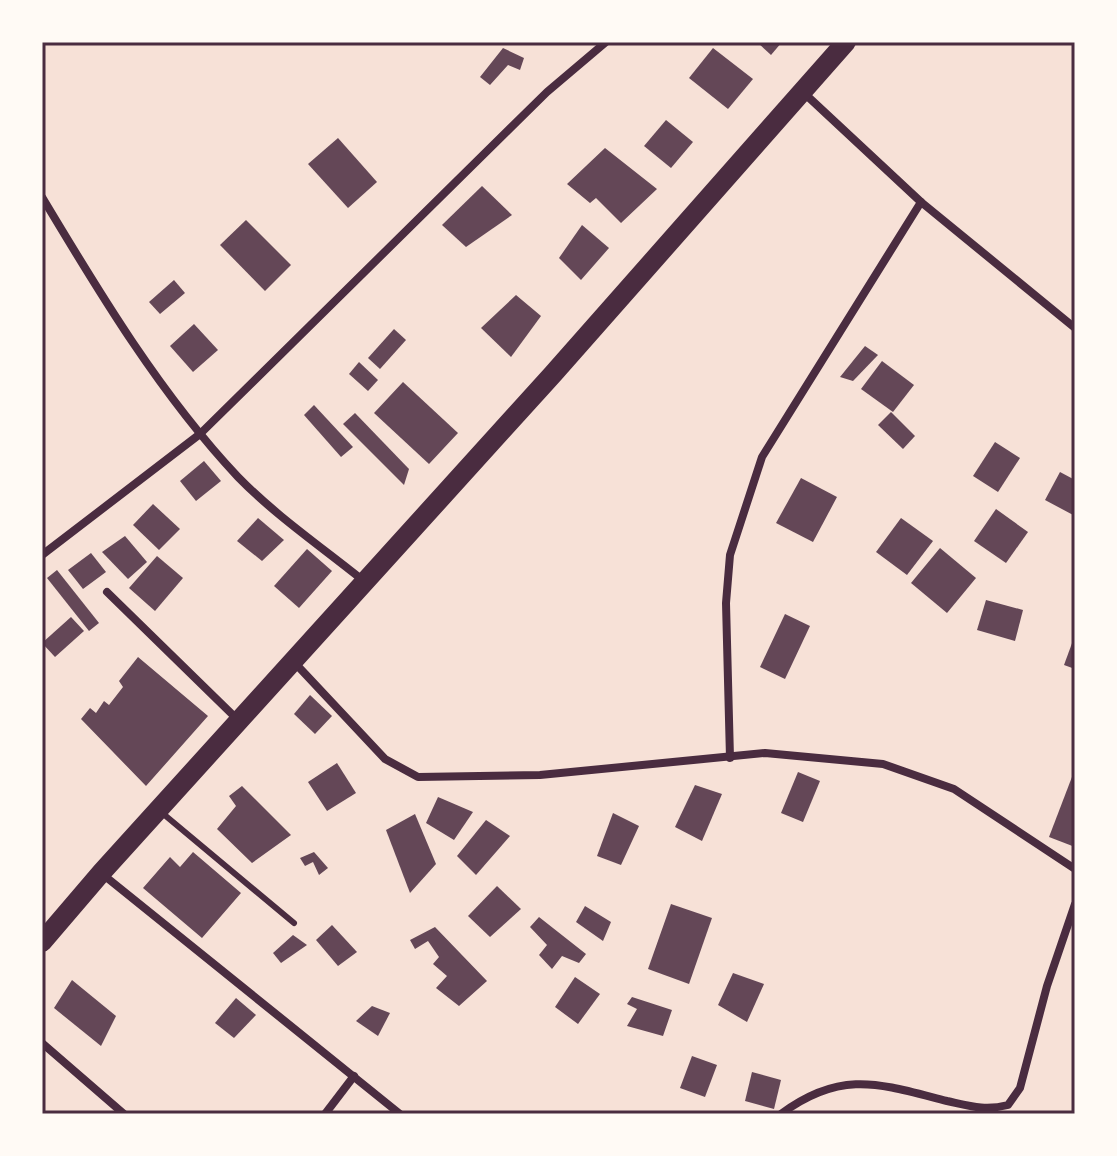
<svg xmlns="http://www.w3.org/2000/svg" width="1117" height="1156" font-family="'Exo 2',sans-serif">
	<rect width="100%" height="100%" fill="#f7e1d7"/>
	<!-- building -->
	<g fill="#644757">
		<polygon points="757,42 782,42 771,55"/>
		<polygon points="503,48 524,58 520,70 508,65 490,85 480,77"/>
		<polygon points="713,48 753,79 728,109 689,78"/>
		<polygon points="666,120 693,142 671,168 644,146"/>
		<polygon points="338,138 377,182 348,208 308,164"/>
		<polygon points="605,148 657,189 621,223 596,198 590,203 567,184"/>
		<polygon points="482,186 512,215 466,247 442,225"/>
		<polygon points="246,220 291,265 265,291 220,245"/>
		<polygon points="582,225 609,248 581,280 559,258"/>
		<polygon points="174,280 185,293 160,314 149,302"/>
		<polygon points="516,295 541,316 511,357 481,328"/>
		<polygon points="194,324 218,350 193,372 170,346"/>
		<polygon points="394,329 406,340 380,369 368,358"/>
		<polygon points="865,346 878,355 853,381 840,377"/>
		<polygon points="882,361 914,385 893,412 861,389"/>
		<polygon points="359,362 378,380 368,391 349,374"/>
		<polygon points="403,382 458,433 429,464 374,413"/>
		<polygon points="314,405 353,447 341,457 304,415"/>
		<polygon points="891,412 915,436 903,449 878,425"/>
		<polygon points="355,413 409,469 404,485 343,424"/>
		<polygon points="995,442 1020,458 998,492 973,476"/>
		<polygon points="204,461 221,481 196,501 180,481"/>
		<polygon points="1060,472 1075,480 1075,516 1045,500"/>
		<polygon points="801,478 837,497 813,542 776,523"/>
		<polygon points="153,504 180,529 159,550 133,525"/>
		<polygon points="996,509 1028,532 1006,563 974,541"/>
		<polygon points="258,518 284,540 262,561 237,541"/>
		<polygon points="901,518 933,541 907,575 876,552"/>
		<polygon points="125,536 147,562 128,579 102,552"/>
		<polygon points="940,548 976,578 947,613 911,583"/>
		<polygon points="307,549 332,571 299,608 274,586"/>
		<polygon points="91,553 106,572 83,589 68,570"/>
		<polygon points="157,556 183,578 155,611 129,588"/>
		<polygon points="57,570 99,623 89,631 47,578"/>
		<polygon points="986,600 1023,610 1015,641 977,630"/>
		<polygon points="785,614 810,626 785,679 760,667"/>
		<polygon points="71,617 84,631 55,657 42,643"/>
		<polygon points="1075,635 1075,669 1064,665"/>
		<polygon points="138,657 208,716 146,786 81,719 90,708 96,713 104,701 109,705 123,687 119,681"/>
		<polygon points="310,695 332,716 315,734 294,714"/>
		<polygon points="337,763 356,793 327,811 308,782"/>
		<polygon points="1075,769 1075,847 1049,837"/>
		<polygon points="798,772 820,781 803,822 781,813"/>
		<polygon points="695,785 722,794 702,841 675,827"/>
		<polygon points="242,786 291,835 252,863 217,829 236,806 229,796"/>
		<polygon points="438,797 473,812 454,840 426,823"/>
		<polygon points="613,813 639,826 621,865 597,856"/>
		<polygon points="415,814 436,864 410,893 386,830"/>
		<polygon points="486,820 510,836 476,875 457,856"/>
		<polygon points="193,852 241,893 202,938 143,888 170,857 180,867"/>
		<polygon points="314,852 328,868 319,875 313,862 305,866 300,858"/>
		<polygon points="497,886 521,909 490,937 468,916"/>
		<polygon points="671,904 712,918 689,984 648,969"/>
		<polygon points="585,906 611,922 603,941 576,922"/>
		<polygon points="539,917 586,954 579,963 562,956 552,969 539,955 547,945 530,927"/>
		<polygon points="332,925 357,952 338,966 316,940"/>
		<polygon points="435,927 487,981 459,1006 436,988 447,976 433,964 439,957 428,941 415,949 410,940"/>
		<polygon points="293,935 307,945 281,963 273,953"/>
		<polygon points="733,973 764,984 747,1022 718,1005"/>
		<polygon points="575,977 600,994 578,1024 555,1007"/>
		<polygon points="72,980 116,1016 101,1046 54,1008"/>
		<polygon points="632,997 672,1010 663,1036 627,1026 637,1009 627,1004"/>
		<polygon points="236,998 256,1015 234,1038 215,1023"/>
		<polygon points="372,1006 390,1013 378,1036 356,1021"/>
		<polygon points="692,1056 717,1065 705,1097 680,1088"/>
		<polygon points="752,1072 781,1080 774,1109 745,1101"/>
	</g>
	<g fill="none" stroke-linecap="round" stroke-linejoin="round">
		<!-- service -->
		<polyline stroke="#4a2c40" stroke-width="6" points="161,812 294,923"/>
		<!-- minor -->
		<g stroke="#4a2c40" stroke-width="8">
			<polyline points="804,93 921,202 1075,328"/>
			<path d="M42,197C100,294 161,395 238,477C276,516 323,548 365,582"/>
			<polyline points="42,555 200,434 547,92 606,42"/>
			<polyline points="107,592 238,720"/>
			<polyline points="294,662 385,759 418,777 540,775 765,753 883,764 954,789 1075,869"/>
			<polyline points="730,758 726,603 730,555 762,457 921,202"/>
			<polyline points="101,873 400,1114"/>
			<polyline points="42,1043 124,1114"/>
			<polyline points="325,1114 354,1076"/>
			<path d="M781,1114C842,1069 880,1084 947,1101C970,1106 985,1111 1008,1105L1020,1088L1047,986L1075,904"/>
		</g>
		<!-- primary -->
		<polyline stroke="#4a2c40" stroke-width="20" points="42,942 101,873 553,374 846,42"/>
	</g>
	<!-- border -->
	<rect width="1117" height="1156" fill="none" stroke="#fffaf5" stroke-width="88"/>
	<rect x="44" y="44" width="1029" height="1068" fill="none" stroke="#4a2c40" stroke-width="3"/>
</svg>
